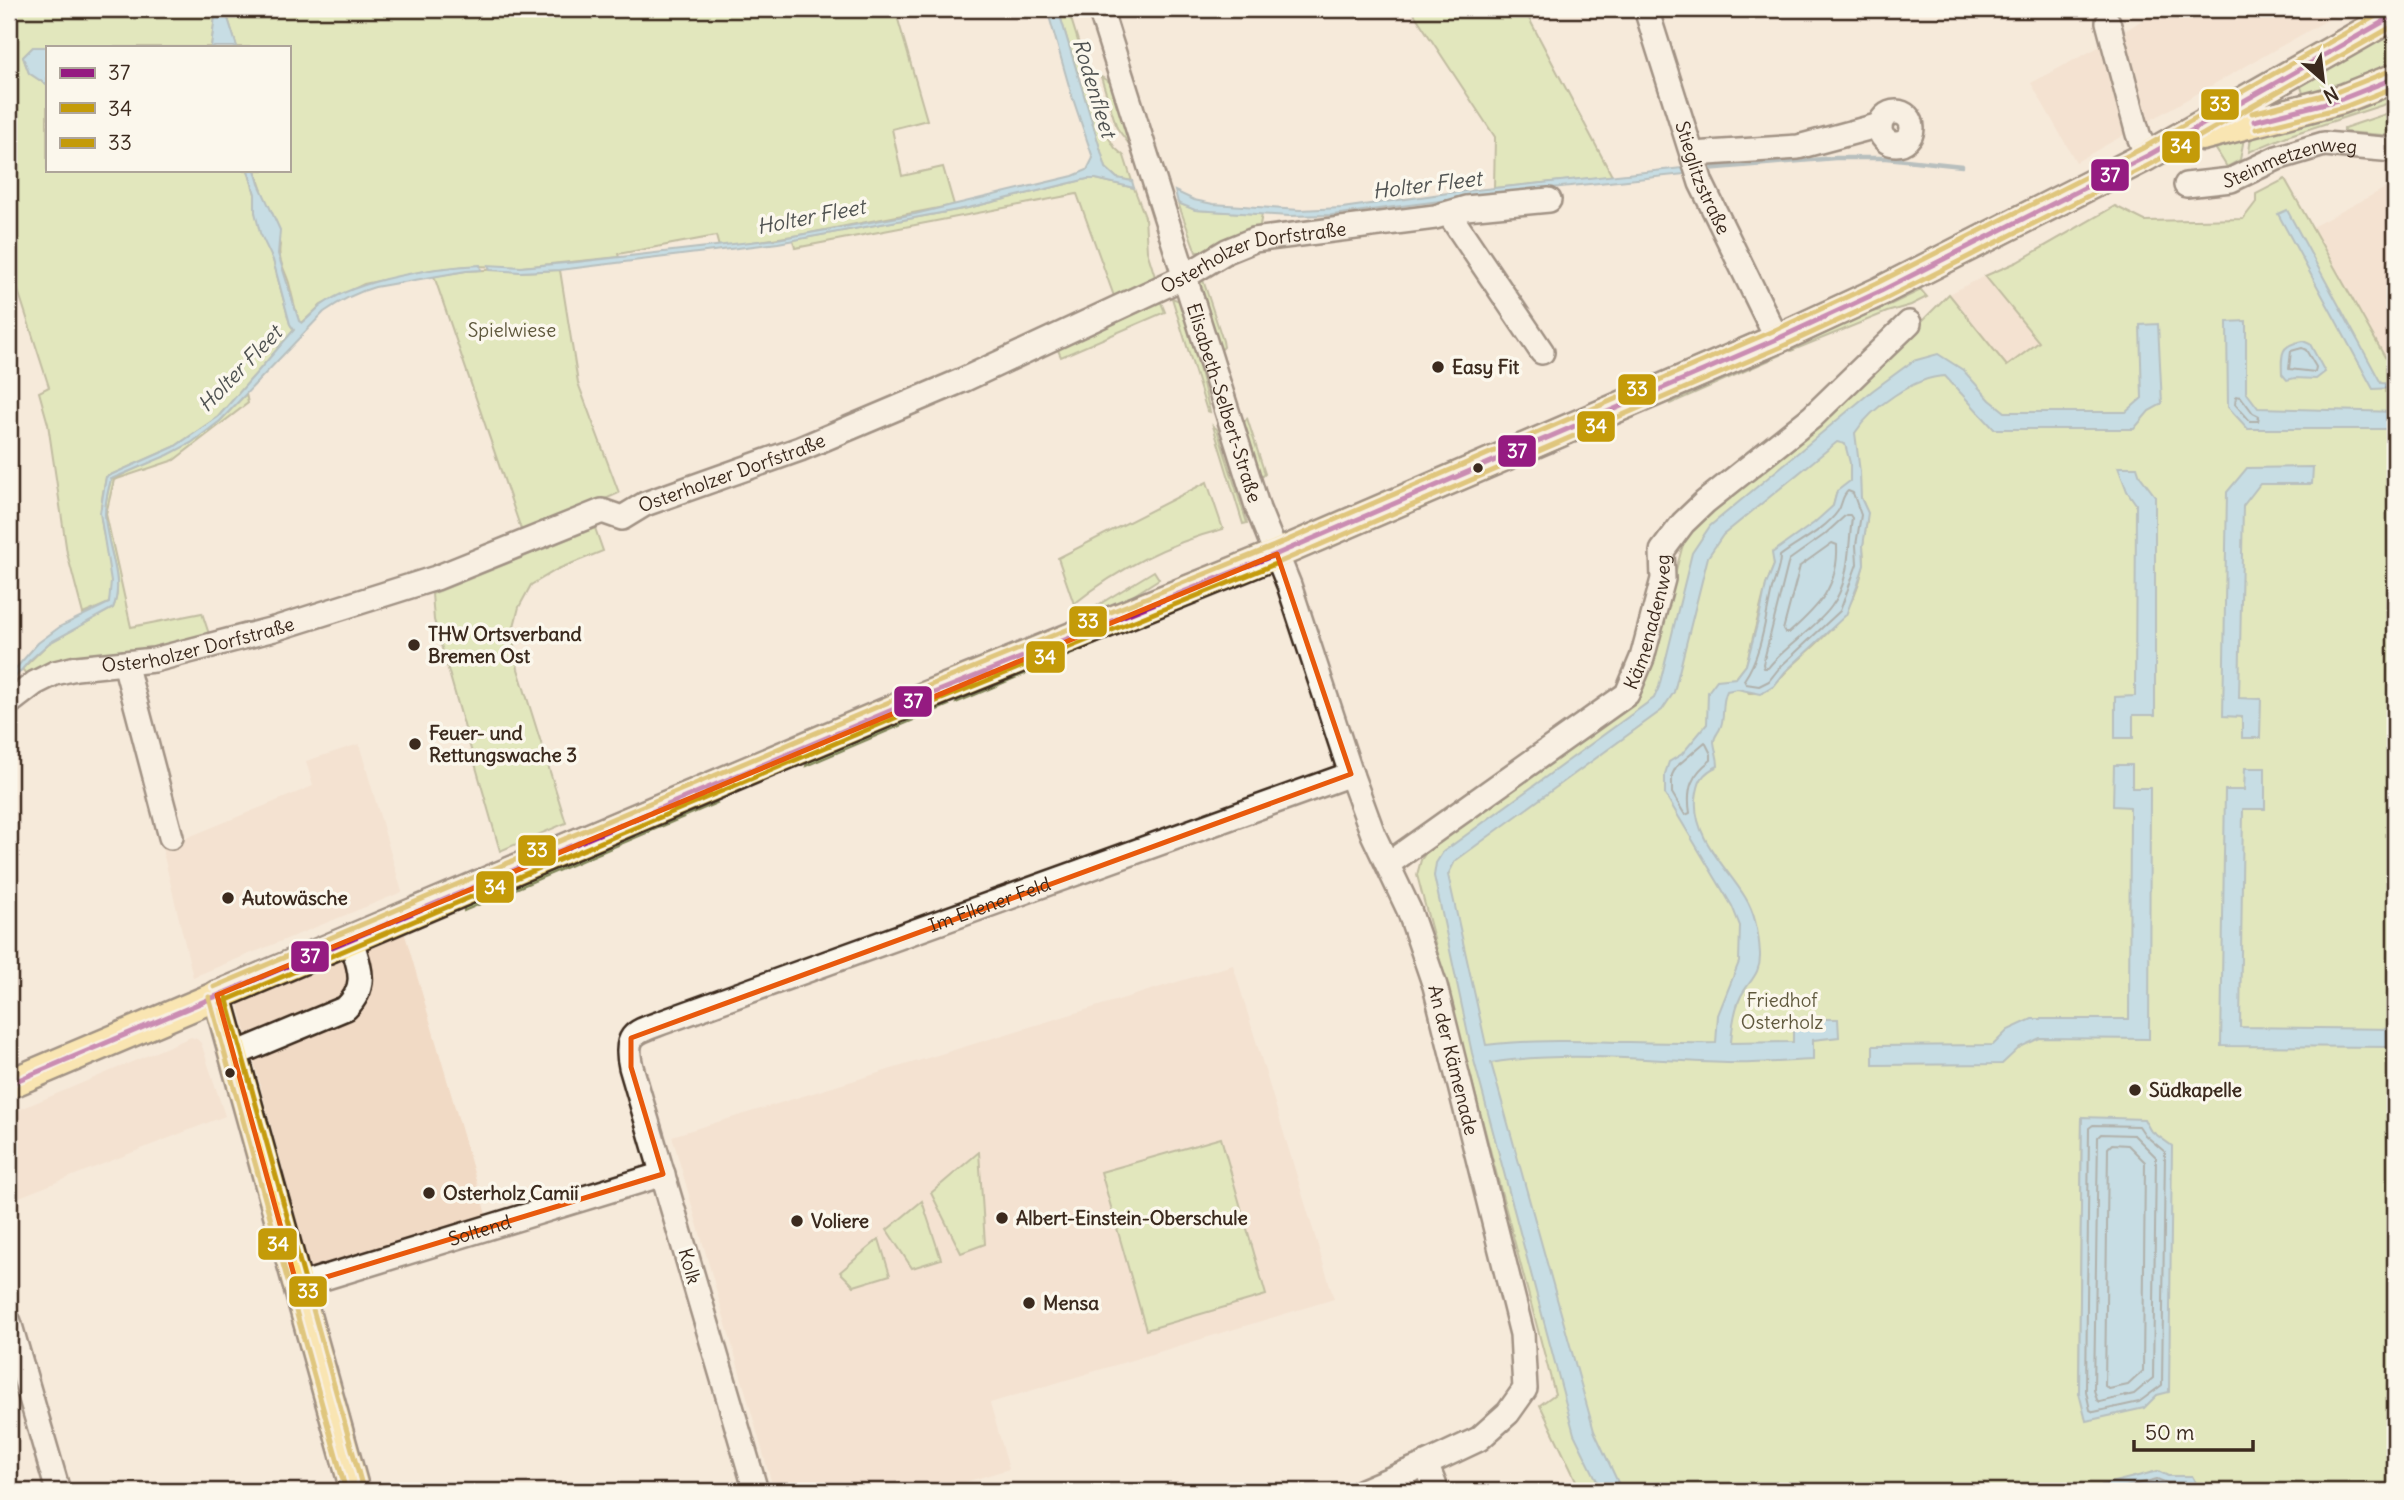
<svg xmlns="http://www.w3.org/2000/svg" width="2404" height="1500" font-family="Delius,sans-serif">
	<rect width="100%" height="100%" fill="#f6eada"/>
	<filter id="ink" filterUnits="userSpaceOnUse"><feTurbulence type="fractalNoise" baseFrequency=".0143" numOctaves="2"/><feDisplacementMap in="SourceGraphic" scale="14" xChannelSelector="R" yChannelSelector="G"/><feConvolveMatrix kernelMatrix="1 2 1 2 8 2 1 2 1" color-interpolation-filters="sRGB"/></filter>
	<g filter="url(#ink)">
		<!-- built -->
		<g fill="#f1dac5">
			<polygon points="2151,9 2347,9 2076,162 2031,83 2108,42 2153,13"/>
			<polygon points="2395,183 2395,375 2312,227"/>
			<polygon points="1985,276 2039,342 2007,366 1949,294"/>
			<polygon points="359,744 402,892 193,977 162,848 313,786 306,761"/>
			<polygon points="404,931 487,1218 310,1270 238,1003"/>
			<polygon points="1233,965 1334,1299 990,1403 1009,1469 935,1491 774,1491 672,1136"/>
			<polygon points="191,1037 197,1039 201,1043 225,1116 9,1201 9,1114"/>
		</g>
		<!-- green -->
		<g fill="#cae49a" stroke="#82875c" stroke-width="2" fill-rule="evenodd">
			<path d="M9,9H216L211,47H33L23,57L29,73L47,85V170H248L255,194V212L273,260L290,324L294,330L218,417L174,447L106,477C104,489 100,503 101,515C102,543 118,576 109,603L83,614L67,553L48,424L39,392L49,387L9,262Z"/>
			<path d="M225,9H895L927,120L892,129L902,176L943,167L954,205L799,235L719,247L716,236L618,254L619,257L521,267L467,266L432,270L364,284L321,305L302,323L299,321C295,309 292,296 289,283C285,270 277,259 280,245L255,170H289V47H237Z"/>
			<polygon points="1058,9 1068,9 1087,70 1077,72"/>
			<polygon points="1411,9 1524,9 1612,176 1494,188 1495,137"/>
			<polygon points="2395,26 2395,68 2304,96 2300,84"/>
			<polygon points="1101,77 1114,84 1135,152 1117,128"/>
			<polygon points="1088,82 1101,125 1115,148 1124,156 1132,181 1117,178 1106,168 1080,83"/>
			<polygon points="2395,93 2395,100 2389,103 2287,136 2249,152 2251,137 2340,114"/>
			<polygon points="2395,111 2395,136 2344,132 2344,128"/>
			<polygon points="2244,138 2240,160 2227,167 2214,146"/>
			<polygon points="1087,179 1096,179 1134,188 1145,217 1147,251 1156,280 1115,299 1077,194 795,248 793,240 968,208"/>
			<path d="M2285,179L2395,375V1491H2200L2192,1476H2167L2158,1471L2102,1486L2104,1491H1581L1540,1405L1555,1394L1417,875L1421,860L1427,851L1643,690L1684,541L1697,522L1851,392L1949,294L2007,366L2039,342L1985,276L2017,262L2115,206L2145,221L2243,219L2256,202V194ZM1837,491L1861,498C1872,521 1865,523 1863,545C1863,553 1865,560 1863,567C1854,615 1826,635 1792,666C1776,680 1773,694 1749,693L1736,678L1746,665L1766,585L1774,565L1833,506ZM2082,1117L2150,1130L2161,1139L2157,1395L2148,1402L2079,1393Z"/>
			<polygon points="1178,203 1196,210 1262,214 1260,225 1255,232 1204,252 1196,252"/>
			<polygon points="504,269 520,272 560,270 578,383 619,493 523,535 434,276 466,271"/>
			<polygon points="1200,278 1203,280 1223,341 1224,347 1221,350 1217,349 1195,284"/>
			<polygon points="1921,290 1927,297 1911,305 1887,312 1791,351 1788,345 1853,315 1877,311"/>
			<polygon points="1172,298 1180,301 1185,310 1210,412 1207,411"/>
			<polygon points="1160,300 1165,312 1061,357 1057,348 1073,341 1078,334 1094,327 1102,329 1139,312 1144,305"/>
			<polygon points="1778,350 1781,355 1670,404 1668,399"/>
			<path d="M246,394L248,403L174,460L114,480L106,514L131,627L202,613L210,637C193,641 175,648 157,650C111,654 69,649 27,675L22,669L49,643L113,608C126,579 104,542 105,513C105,502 108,490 111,480L191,443L220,421Z"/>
			<polygon points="1247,418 1265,474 1263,476 1259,473 1243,424"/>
			<polygon points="1213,426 1217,429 1247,523 1243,524"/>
			<path d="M1207,482L1223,529C1166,544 1119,568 1074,604L1058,558Z"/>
			<polygon points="595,528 603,551 558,569 531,585 519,607 512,634 518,669 566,823 500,851 434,620 432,594"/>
			<polygon points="1154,571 1159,579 1123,602 1080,622 1075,619"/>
			<polygon points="1099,638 1103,641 956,703 958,697"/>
			<polygon points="945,702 949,705 806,766 808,760"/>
			<polygon points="714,800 717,803 464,911 464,905"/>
			<polygon points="1221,1138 1266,1295 1146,1330 1101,1172"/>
			<polygon points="979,1152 985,1244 961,1253 931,1193"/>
			<polygon points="922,1201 941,1259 912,1268 887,1230"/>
			<polygon points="879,1239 890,1275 854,1286 840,1272"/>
		</g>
		<!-- water -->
		<g fill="#8ecfef" stroke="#6d8d9b" stroke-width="2" fill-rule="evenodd">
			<polygon points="216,9 225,9 237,47 211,47"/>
			<polygon points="1047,9 1058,9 1106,168 1117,178 1132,181 1134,188 1096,179 1087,179 968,208 778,243 560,270 520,272 490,270 488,265 521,267 577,262 777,239 915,214 1073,176 1087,170 1093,158 1071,93"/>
			<polygon points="33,47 51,47 47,47 47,85 29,73 23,57"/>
			<polygon points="1682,168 1685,174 1494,194 1332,215 1289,216 1195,210 1178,203 1175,191 1194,200 1213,204 1300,210 1342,208 1448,193"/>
			<path d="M248,170H255L259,184L280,230L278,254L299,321L302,323C309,318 315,310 322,305C358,279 437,267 480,265L481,270L466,271L375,287C357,292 340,301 324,312L220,421L191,443L168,455L111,479C108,490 105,502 105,513C104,542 126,579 113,608L49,643L29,661L9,685V676L38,643L61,626L109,603L111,581L100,513L106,477L174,447L218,417L294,330L290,324L273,260L260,233L255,212V194Z"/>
			<polygon points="2287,210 2381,383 2395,384 2395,388 2373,389 2278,214"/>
			<polygon points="2246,321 2246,392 2258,408 2395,412 2395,444 2387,429 2248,429 2228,407 2227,322"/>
			<path d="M2158,324L2162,404L2149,411L2134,429H1994L1945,376C1914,377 1871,408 1855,433L1860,472L1861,498L1868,513L1863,546L1864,565L1858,584L1846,615L1785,672L1774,686L1761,694L1737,689L1727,691C1721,703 1725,715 1721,726C1719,733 1714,735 1714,742C1715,751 1718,756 1718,766C1702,773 1698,781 1696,799C1693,838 1726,866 1745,897C1755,913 1759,935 1760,954C1761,974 1749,981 1741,996C1734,1010 1732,1028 1731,1043L1793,1042V1019H1838L1839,1037L1813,1040V1060C1785,1061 1756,1064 1727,1063C1649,1061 1568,1050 1491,1063L1594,1431L1622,1491H1602L1574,1434L1472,1053L1434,876L1436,863L1443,852L1654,698L1659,687L1692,553L1710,526L1872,391L1913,361L1938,354L1963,370L1990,400L2005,412H2126L2142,398L2140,325ZM1837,442L1845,444L1850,463V481L1837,491L1833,506L1814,523L1772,553L1774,565L1766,585L1760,614L1746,665L1736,678L1717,680L1708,692L1707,724L1682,754L1669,762L1665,774V794L1732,906L1740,926L1739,962L1718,1015L1716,1043C1640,1045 1563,1036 1486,1045L1448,875L1455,861L1662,710L1674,692L1708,557L1723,535Z"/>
			<path d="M2303,341L2310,344L2325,372L2316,379L2295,378L2287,380L2282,374C2281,352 2281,345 2303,341Z"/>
			<polygon points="2118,467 2137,467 2140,476 2155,496 2155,715 2133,715 2133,738 2115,738 2115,697 2135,696 2136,504 2127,491"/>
			<polygon points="2313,467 2312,484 2260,484 2243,506 2239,698 2261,699 2260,738 2242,738 2242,717 2223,716 2227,492 2247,468"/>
			<polygon points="2114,765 2132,765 2132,788 2150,788 2149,1039 2040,1038 2020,1047 2002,1064 1873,1065 1873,1046 1993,1045 2008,1030 2032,1019 2129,1019 2130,807 2113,806"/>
			<polygon points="2245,768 2265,768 2265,809 2243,809 2240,1027 2395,1029 2395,1047 2221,1046 2225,790 2244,790"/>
			<polygon points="2082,1117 2144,1119 2150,1130 2172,1146 2169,1392 2157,1395 2144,1408 2086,1421 2079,1393"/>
			<polygon points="2158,1471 2168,1476 2192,1476 2200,1491 2104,1491 2102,1485"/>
		</g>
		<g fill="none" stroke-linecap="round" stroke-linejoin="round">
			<!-- shore -->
			<g stroke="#5c6c72" stroke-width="2">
				<polygon points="2302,348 2306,350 2316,367 2315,372 2289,369 2291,351"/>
				<polygon points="2236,396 2241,397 2253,413 2259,416 2258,421 2250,421 2235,404"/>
				<path d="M1848,491L1853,493L1861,515L1856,545L1857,564L1840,611L1780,667L1769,681L1759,686L1746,684L1744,680C1762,654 1765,619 1772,589C1775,577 1780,569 1780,556C1798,542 1825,530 1838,511C1843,504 1841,497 1848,491Z"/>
				<path d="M1846,515H1850L1852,518C1848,547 1850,583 1831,607C1814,630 1786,645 1768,668H1764L1763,664L1789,560L1824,535Z"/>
				<path d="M1832,543L1837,545C1839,587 1818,607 1789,633H1785L1783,630L1800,566Z"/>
				<path d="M1705,742L1711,754V760C1692,774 1686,788 1690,813L1685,815L1672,793V775L1676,767Z"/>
				<polygon points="2093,1125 2139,1126 2145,1135 2165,1152 2162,1385 2139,1402 2094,1412 2090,1410 2086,1391 2089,1128"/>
				<polygon points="2101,1134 2134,1135 2156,1157 2153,1378 2134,1394 2100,1402 2097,1400 2094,1390 2098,1137"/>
				<polygon points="2112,1144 2128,1145 2145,1162 2143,1371 2128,1385 2109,1389 2105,1386 2108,1148"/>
				<polyline points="2110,1491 2157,1479 2167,1483 2187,1484 2192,1491"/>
			</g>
			<!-- stream -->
			<polyline stroke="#6d8d9b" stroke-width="4.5" points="1706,169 1835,158 1887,158 1962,166"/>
			<defs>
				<g id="minor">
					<path id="s1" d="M1100,9L1258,509L1289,585L1351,774L1373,834L1409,910L1435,986L1522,1334L1525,1389L1508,1413L1479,1439L1426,1464L1362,1491"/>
					<path id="s2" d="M1646,9L1701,183L1777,339"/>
					<polyline points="2108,22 2138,134 2147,156"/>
					<circle cx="1896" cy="128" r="16"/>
					<polyline points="1693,154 1798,147 1880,125"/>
					<path id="s3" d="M2186,185L2231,180L2277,158L2324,144L2395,150"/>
					<polyline points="1449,214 1542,352"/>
					<polyline points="125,663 171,837"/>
					<path id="s4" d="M9,703L35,683L55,673L76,668L154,660L274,629L436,578L602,511L622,518L645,504L800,449L963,380L1184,277L1227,251L1254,240L1435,217L1466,208L1549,200"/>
					<path id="s5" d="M1388,864L1627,694L1642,658L1663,579L1662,551L1683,523L1705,502L1812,417L1909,323"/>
					<path d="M233,1055L346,1008C369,985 359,967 351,940"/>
					<path id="s6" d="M297,1286L663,1174"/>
					<polyline points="9,1322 58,1491"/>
					<polyline points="1426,1464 1437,1491"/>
					<path id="s7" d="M756,1491L631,1067C623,1032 637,1032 666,1021L1351,774"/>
				</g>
				<g id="major">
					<polyline points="2202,136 2342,99 2395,78"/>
					<polyline points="217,995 355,1491"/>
					<polyline points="9,1084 899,707 1277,554 1777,339 1881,291 2147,156 2395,15"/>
				</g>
			</defs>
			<!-- minor casing -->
			<use href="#minor" stroke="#3b2a1e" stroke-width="28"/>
			<!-- major casing -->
			<use href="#major" stroke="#3b2a1e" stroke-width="33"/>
			<!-- minor -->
			<use href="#minor" stroke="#fbf7ec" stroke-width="23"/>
			<!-- major -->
			<use href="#major" stroke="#fce080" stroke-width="28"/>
			<defs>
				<g id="bus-1">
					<polyline points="2254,121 2342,99 2395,78"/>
					<polyline points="9,1084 899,707 1277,554 1777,339 1881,291 2147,156 2395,15"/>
				</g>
				<g id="bus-2">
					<polyline points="2256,129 2344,107 2395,87"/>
					<polyline points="209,997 346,1491"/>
					<polyline points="220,1003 902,715 1280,562 1781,347 1885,299 2151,164 2395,25"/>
				</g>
				<g id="bus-3">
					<polyline points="2252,113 2339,91 2392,70"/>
					<polyline points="214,987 896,699 1274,546 1773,331 1877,283 2143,148 2388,9"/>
					<polyline points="225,993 363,1489"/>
				</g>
			</defs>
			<!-- bus-1 casing -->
			<use href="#bus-1" stroke="#fbf7ec" stroke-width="10"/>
			<!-- bus-2 casing -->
			<use href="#bus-2" stroke="#fbf7ec" stroke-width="10"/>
			<!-- bus-3 casing -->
			<use href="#bus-3" stroke="#fbf7ec" stroke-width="10"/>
			<!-- bus-1 -->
			<use href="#bus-1" stroke="#951b81" stroke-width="5"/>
			<!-- bus-2 -->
			<use href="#bus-2" stroke="#c49b09" stroke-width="5"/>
			<!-- bus-3 -->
			<use href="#bus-3" stroke="#c49b09" stroke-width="5"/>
		</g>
	</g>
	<!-- marked area -->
	<path d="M0 0H2404V1500H0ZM1277,554L1351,774L631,1038V1067L663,1174L297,1286L217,995Z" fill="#f6eada" fill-opacity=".55" fill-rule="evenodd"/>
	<path fill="none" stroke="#e8590c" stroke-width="5" stroke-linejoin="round" d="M1277,554L1351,774L631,1038V1067L663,1174L297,1286L217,995Z"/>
	<!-- markers -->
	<g fill="#3b2a1e" stroke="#fbf7ec" stroke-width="2.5">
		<circle cx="1438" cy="367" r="7"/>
		<circle cx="1478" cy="468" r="6"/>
		<circle cx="414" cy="645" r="7"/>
		<circle cx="415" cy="744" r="7"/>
		<circle cx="228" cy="898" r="7"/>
		<circle cx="230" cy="1073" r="6"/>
		<circle cx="2135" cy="1090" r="7"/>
		<circle cx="429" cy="1193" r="7"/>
		<circle cx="1002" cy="1218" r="7"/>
		<circle cx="797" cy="1221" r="7"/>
		<circle cx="1029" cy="1303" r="7"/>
	</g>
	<g text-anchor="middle" stroke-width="7" stroke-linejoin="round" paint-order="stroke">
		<!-- street labels -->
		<g font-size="19" fill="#3b2a1e" stroke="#fbf7ec">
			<text dy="7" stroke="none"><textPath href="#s3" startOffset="108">Steinmetzenweg</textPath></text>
			<text dy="7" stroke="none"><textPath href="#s2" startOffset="178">Stieglitzstraße</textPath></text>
			<text dy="7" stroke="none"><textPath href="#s4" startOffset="1335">Osterholzer Dorfstraße</textPath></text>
			<text dy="7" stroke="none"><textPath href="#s1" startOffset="413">Elisabeth-Selbert-Straße</textPath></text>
			<text dy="7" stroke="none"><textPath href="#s4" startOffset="768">Osterholzer Dorfstraße</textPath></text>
			<text dy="7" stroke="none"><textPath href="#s5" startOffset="369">Kämenadenweg</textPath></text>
			<text dy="7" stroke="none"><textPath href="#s4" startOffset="201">Osterholzer Dorfstraße</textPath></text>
			<text dy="7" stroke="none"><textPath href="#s7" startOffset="854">Im Ellener Feld</textPath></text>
			<text dy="7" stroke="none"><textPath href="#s1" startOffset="1110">An der Kämenade</textPath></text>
			<text dy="7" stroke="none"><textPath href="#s6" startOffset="191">Soltend</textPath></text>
			<text transform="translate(690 1266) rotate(74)" y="7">Kolk</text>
		</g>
		<!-- park labels -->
		<g font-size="19" fill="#5f583d" stroke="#fbf7ec">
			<text x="512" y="337">Spielwiese</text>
			<text x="1782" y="1007">Friedhof<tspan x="1782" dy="22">Osterholz</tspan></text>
		</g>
		<!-- poi labels -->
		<g font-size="19" font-weight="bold" fill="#3b2a1e" stroke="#fbf7ec" text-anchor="start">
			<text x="1452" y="374">Easy Fit</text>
			<text x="428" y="641">THW Ortsverband<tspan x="428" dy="22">Bremen Ost</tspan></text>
			<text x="429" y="740">Feuer- und<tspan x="429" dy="22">Rettungswache 3</tspan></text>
			<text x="242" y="905">Autowäsche</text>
			<text x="2149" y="1097">Südkapelle</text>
			<text x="443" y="1200">Osterholz Camii</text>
			<text x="1016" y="1225">Albert-Einstein-Oberschule</text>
			<text x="811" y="1228">Voliere</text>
			<text x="1043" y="1310">Mensa</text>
		</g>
		<!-- water labels -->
		<g font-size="21" font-style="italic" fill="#505352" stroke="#fbf7ec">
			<text transform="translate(1094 88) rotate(73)" y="7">Rodenfleet</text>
			<text transform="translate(1427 185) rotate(-7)" y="7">Holter Fleet</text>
			<text transform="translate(811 217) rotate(-11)" y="7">Holter Fleet</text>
			<text transform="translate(240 369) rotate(-46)" y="7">Holter Fleet</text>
		</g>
	</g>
	<g stroke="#fbf7ec" stroke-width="2.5">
		<rect x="2200" y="88" width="40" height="33" rx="7" fill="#c49b09"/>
		<rect x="2161" y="130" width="40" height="34" rx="7" fill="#c49b09"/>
		<rect x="2090" y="158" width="40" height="34" rx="7" fill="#951b81"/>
		<rect x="1617" y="373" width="40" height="33" rx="7" fill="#c49b09"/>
		<rect x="1576" y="410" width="40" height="33" rx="7" fill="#c49b09"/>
		<rect x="1497" y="434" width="40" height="34" rx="7" fill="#951b81"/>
		<rect x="1068" y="605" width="40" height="33" rx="7" fill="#c49b09"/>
		<rect x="1025" y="640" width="41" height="34" rx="7" fill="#c49b09"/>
		<rect x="893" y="685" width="40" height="33" rx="7" fill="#951b81"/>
		<rect x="517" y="834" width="40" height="33" rx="7" fill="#c49b09"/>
		<rect x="475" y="870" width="40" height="34" rx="7" fill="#c49b09"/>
		<rect x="290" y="940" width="40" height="33" rx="7" fill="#951b81"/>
		<rect x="257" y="1227" width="41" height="34" rx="7" fill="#c49b09"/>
		<rect x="288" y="1275" width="40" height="33" rx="7" fill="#c49b09"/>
	</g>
	<g font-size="19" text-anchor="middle" font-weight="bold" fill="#fff">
		<text x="2220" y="111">33</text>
		<text x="2181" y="153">34</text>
		<text x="2110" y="182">37</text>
		<text x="1637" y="396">33</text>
		<text x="1596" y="433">34</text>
		<text x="1517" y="458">37</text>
		<text x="1088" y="628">33</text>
		<text x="1045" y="664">34</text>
		<text x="913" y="708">37</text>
		<text x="537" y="857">33</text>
		<text x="495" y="894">34</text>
		<text x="310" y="963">37</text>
		<text x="278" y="1251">34</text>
		<text x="308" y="1298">33</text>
	</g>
	<!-- margin -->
	<rect width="2404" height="1500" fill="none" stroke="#fbf7ec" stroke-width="35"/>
	<rect x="18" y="18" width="2369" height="1465" fill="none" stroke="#3b2a1e" stroke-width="2.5" filter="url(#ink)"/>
	<!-- legend -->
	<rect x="46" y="46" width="245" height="126" fill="#fbf7ec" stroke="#aea59a" stroke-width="2"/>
	<rect x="60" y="68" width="35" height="10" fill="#951b81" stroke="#aea59a" stroke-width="2"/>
	<text x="108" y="80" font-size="21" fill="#3b2a1e">37</text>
	<rect x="60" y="103" width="35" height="10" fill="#c49b09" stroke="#aea59a" stroke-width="2"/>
	<text x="108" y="116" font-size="21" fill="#3b2a1e">34</text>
	<rect x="60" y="138" width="35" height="10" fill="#c49b09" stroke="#aea59a" stroke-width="2"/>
	<text x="108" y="150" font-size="21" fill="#3b2a1e">33</text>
	<!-- north arrow -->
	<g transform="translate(2323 80) rotate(152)" stroke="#fbf7ec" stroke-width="5" paint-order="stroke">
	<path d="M0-5L12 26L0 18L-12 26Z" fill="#3b2a1e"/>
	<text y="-10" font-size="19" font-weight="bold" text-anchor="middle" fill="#3b2a1e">N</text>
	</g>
	<!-- scale -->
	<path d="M2134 1440v10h119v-10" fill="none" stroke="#3b2a1e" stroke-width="3.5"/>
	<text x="2145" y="1440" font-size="21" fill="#3b2a1e" stroke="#fbf7ec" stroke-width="5" paint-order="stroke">50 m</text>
</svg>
